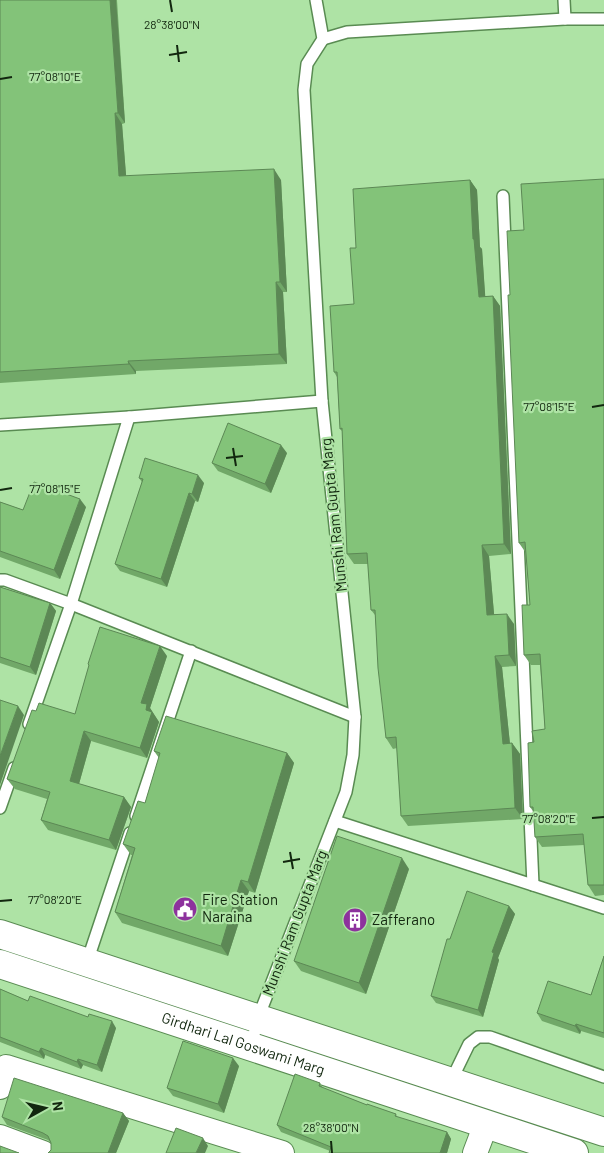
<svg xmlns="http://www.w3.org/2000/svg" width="604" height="1153" font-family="Barlow,sans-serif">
	<rect width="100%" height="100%" fill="#aee3a5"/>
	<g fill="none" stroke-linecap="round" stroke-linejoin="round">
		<defs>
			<g id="service">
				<polyline points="564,0 565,19"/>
				<polyline points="323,39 347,32 565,19 604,19"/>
				<polyline points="503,196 533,885"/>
				<polyline points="0,425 129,417 322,401"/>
				<polyline points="0,580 5,580 71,604 355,717"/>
				<polyline points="29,724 71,604 129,417"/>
				<polyline points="0,808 14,768"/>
				<polyline points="136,816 191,651"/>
				<polyline points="335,821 604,908"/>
				<polyline points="87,962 130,833"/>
				<polyline points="251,1047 258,1018 346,792 353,755 355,717 322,401 304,90 307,64 323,39 316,0"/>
				<polyline points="451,1081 469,1044 478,1037 490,1037 604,1077"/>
			</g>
			<g id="minor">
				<polyline points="0,1087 6,1067 282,1153"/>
				<polyline points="0,1137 43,1153"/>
				<polyline points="475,1153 486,1124"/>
			</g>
			<g id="secondary">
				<polyline points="0,934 604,1132"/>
				<path id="s1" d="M0,964L574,1153"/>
			</g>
		</defs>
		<!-- service casing -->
		<use href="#service" stroke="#598b52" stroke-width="14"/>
		<!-- minor casing -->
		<use href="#minor" stroke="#598b52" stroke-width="26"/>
		<!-- secondary casing -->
		<use href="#secondary" stroke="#598b52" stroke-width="30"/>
		<!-- service -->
		<use href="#service" stroke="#fff" stroke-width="11"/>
		<!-- minor -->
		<use href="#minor" stroke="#fff" stroke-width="24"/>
		<!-- secondary -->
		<use href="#secondary" stroke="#fff" stroke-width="28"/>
	</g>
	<!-- wall -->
	<g fill="#71a868">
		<polygon points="0,0 123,0 117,0 125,123 122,124 126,176 281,180 287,292 283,292 287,364 136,371 136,374 0,383"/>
		<polygon points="604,179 604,895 595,896 588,885 584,845 542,847 535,837 533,811 530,807 534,742 545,729 540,665 531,665 524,655 530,605 526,553 519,543 510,295 524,230"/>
		<polygon points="470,180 477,190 480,247 482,249 485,296 493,296 500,306 511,554 489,556 494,614 514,624 516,666 502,667 510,744 512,743 520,754 523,819 408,826 401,816 397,748 393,749 386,738 375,615 371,610 368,564 354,564 347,554 342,431 340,429 337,377 334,372 354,304 356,248"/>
		<polygon points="287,453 271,493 218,471 212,463"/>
		<polygon points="139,478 204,483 198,502 195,501 167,587 120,571 115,564 142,482"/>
		<polygon points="0,502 23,510 86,507 60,579 0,557"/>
		<polygon points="0,587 50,603 56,611 36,675 0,663"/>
		<polygon points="167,656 150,708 159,722 147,758 91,741 79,784 124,797 131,807 116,850 48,830 41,820 47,799 15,789 7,779 36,711 75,714 89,666 88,664"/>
		<polygon points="154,751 287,753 294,763 255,893 249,891 228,956 122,923 115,912 132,855 131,855 123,844 145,803 159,758"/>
		<polygon points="409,869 366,994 301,971 294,961"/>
		<polygon points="509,906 515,914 498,958 499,960 483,1017 436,1003 431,996 450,939"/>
		<polygon points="604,956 604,1038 581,1031 580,1034 542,1021 537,1013 591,995"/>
		<polygon points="0,989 28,1001 116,1028 102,1072 83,1065 81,1069 45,1055 44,1059 0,1042"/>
		<polygon points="239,1066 224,1113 173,1096 167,1088"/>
		<polygon points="320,1083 323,1088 367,1105 396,1114 397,1117 447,1132 451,1139 447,1153 329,1153 330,1151 281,1132 277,1125"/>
		<polygon points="123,1113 129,1121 116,1153 48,1153 51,1150 51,1143 48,1140 7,1125 2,1117"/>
	</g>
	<!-- shaded-wall -->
	<g fill="#5c8855">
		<polygon points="110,0 116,0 125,123 118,113"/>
		<polygon points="115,113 122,124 127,187 119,176"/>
		<polygon points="274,169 281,180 287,292 280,282"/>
		<polygon points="470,180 477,190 480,247 482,249 486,307 479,297 473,239"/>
		<polygon points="276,282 283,292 287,364 279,354"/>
		<polygon points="493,296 500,306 511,554 504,544"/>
		<polygon points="128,361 136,371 136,374 129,364"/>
		<polygon points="281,445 287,453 271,493 265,484"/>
		<polygon points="198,475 204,483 198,502 192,494"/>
		<polygon points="189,493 195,501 167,587 161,579"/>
		<polygon points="80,499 86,507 60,579 54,570"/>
		<polygon points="482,545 489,556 495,625 487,615"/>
		<polygon points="50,603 56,611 36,675 30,667"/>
		<polygon points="507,614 514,624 516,666 509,655"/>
		<polygon points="160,646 167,656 150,708 159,722 147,758 140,748 141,703"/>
		<polygon points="495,656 502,667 511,754 503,744"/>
		<polygon points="18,706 24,715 0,785 0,756"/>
		<polygon points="84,731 91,741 77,791 70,781"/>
		<polygon points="512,743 520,754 523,819 515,808"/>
		<polygon points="287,753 294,763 255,893 248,882"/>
		<polygon points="124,797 131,807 116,850 109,840"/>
		<polygon points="402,858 409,869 366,994 359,983"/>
		<polygon points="241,880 249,891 228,956 221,946"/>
		<polygon points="509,906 515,914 498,958 499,960 483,1017 478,1010 492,952"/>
		<polygon points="112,1021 116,1028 102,1072 97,1065"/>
		<polygon points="576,1024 581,1031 580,1034 575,1026"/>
		<polygon points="41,1048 45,1055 44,1059 39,1052"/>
		<polygon points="233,1058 239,1066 224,1113 218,1104"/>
		<polygon points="78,1059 83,1065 81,1069 77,1062"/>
		<polygon points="123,1113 129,1121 116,1153 108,1153"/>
		<polygon points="447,1132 451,1139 447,1153 440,1153"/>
		<polygon points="203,1138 208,1146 205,1153 196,1153"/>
	</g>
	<!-- building -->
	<g fill="#83c379" stroke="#5c8855">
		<polygon points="0,0 110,0 118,113 115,113 119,176 274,169 280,282 276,282 279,354 128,361 129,364 0,372"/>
		<polygon points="604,179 604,885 588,885 583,834 535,837 533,807 530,807 528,743 534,742 532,731 545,729 540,654 524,655 522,605 530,605 525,542 519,543 508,295 510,295 507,231 524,230 521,184"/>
		<polygon points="470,180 473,239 474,239 479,297 493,296 504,544 482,545 487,615 507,614 509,655 495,656 503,744 512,743 515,808 401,816 396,737 386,738 378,668 375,610 371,610 367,553 347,554 342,428 340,429 337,372 334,372 330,306 354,304 350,248 356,248 353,189"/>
		<polygon points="228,423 281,445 265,484 212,463"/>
		<polygon points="145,458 198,475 192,494 189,493 161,579 115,564 143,479 139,478"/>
		<polygon points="34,482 80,499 54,570 0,551 0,502 23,510"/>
		<polygon points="0,587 50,603 30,667 0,657"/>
		<polygon points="100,627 160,646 141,703 147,704 146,710 152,712 140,748 84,731 70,781 124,797 109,840 41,820 50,792 7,779 32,710 36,711 39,703 75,714 89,665 88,664"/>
		<polygon points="0,700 18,706 0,756"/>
		<polygon points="166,716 287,753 248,882 241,880 221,946 115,912 135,848 123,844 138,801 145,803 160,753 154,751"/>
		<polygon points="337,836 402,858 359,983 294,961"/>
		<polygon points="467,891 509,906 492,952 494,953 478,1010 431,996 447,939 450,939"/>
		<polygon points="604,956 604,1033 576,1024 575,1026 537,1013 548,981 591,995"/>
		<polygon points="0,989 28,1001 30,996 88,1017 89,1014 112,1021 97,1065 78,1059 77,1062 41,1048 39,1052 0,1037"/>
		<polygon points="183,1041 233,1058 218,1104 167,1088"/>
		<polygon points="295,1074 320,1083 319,1086 367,1105 367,1104 396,1114 395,1116 447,1132 440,1153 329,1153 331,1147 277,1125"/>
		<polygon points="14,1078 123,1113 108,1153 48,1153 51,1150 51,1143 48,1136 43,1133 2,1117"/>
		<polygon points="176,1128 203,1138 196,1153 166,1153"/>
		<polygon points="0,1146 19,1153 0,1153"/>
	</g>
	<!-- ticks -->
	<path fill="none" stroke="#12270f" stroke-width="2" d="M170,0L172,12M177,45L179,62M169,55L187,52M0,79L12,77M592,407L604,405M233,448L236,466M226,458L243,456M0,490L12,488M592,818L604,817M290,852L293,869M283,862L300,859M0,901L12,900M331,1141L332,1153"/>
	<!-- icons -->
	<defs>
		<symbol id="civic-disc" viewBox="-11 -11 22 22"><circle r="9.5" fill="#8d329d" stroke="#aee3a5"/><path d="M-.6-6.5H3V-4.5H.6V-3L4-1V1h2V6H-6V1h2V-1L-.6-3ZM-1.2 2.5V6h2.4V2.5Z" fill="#fff"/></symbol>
		<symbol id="building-disc" viewBox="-11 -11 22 22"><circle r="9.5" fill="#8d329d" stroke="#aee3a5"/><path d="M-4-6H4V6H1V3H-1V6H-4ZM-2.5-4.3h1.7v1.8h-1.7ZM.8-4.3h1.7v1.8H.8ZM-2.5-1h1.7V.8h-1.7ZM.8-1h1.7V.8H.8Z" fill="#fff"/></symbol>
	</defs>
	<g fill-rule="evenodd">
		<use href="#civic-disc" x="171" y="895" width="28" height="28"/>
		<use href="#building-disc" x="341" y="906" width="28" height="28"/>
	</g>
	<g text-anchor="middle" stroke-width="4.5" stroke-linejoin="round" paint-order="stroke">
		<!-- street labels -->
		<g font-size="15" fill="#12270f" stroke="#aee3a5">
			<text transform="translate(334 515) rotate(-96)" y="5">Munshi Ram Gupta Marg</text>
			<text transform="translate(295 923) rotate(-69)" y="5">Munshi Ram Gupta Marg</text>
			<text dy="5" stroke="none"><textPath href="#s1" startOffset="256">Girdhari Lal Goswami Marg</textPath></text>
		</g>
		<!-- poi labels -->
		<g font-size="15" fill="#12270f" stroke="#aee3a5" text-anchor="start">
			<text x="202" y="905">Fire Station<tspan x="202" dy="17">Naraina</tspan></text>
			<text x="372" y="925">Zafferano</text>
		</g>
	</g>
	<g font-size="12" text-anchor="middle" fill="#12270f" stroke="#aee3a5" stroke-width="4.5" stroke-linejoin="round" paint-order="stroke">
		<text x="172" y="29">28°38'00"N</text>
		<text x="55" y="81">77°08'10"E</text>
		<text x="549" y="411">77°08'15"E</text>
		<text x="55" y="493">77°08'15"E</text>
		<text x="549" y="823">77°08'20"E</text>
		<text x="55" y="904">77°08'20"E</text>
		<text x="331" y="1132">28°38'00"N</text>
	</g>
	<!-- north arrow -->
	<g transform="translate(45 1108) rotate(82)" stroke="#aee3a5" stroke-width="4" paint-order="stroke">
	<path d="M0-4L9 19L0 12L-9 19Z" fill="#12270f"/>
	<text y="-8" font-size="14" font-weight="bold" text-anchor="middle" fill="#12270f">N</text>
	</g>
</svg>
